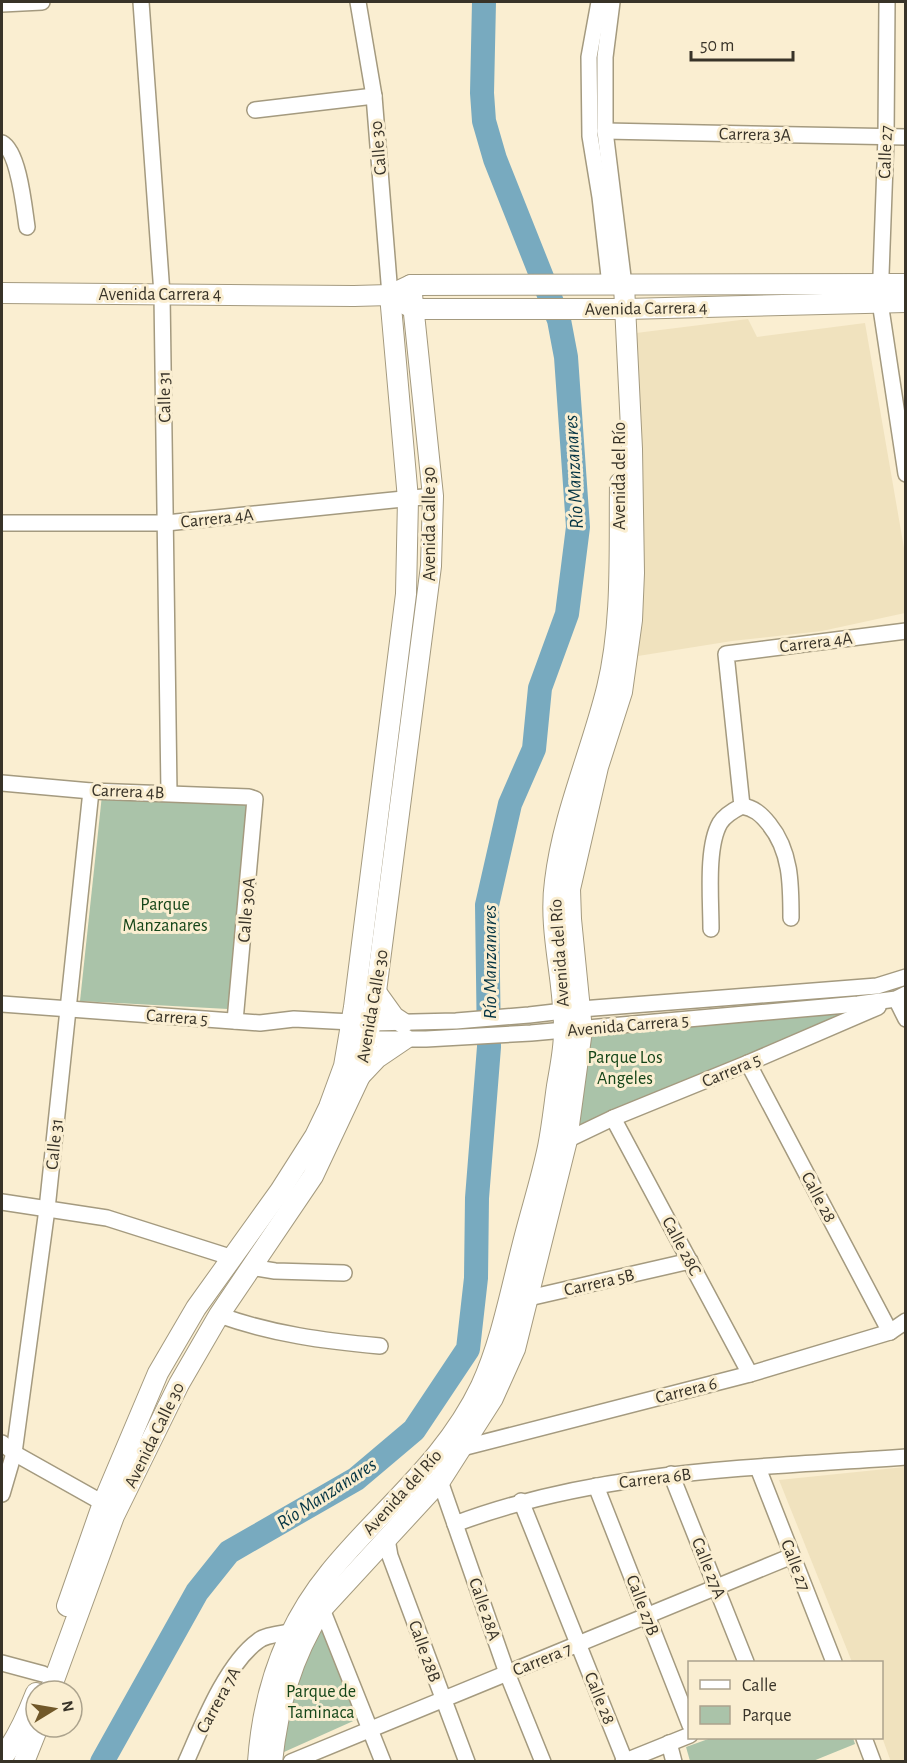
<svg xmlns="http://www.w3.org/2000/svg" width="907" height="1763" font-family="'Alegreya Sans',sans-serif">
	<rect width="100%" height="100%" fill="#faeed1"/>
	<!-- built -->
	<g fill="#f0e2be">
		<polygon points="748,319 757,337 865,323 905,554 905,613 822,631 732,641 638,656 639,493 636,333"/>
		<polygon points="905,1467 906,1761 891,1762 882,1737 882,1662 852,1662 779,1480"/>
	</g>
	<!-- green -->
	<g fill="#aac3a9">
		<polygon points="102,795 248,803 233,1000 228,1009 80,1001"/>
		<polygon points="847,1012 839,1020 575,1129 590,1032"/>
		<path d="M321,1619L360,1718L284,1752C282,1705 305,1662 321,1619Z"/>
		<polygon points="711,1738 853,1738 855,1744 813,1761 690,1761 686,1747"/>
	</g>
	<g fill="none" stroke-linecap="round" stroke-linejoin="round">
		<!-- river -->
		<polyline stroke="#78aabf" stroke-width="24" points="102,1762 197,1592 229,1552 356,1479 414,1430 468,1349 476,1278 477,1198 489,1047 487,905 510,804 534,749 540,688 567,614 578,527 566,357 559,320 495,159 484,121 482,93 484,2"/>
		<defs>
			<g id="minor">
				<polyline points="141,2 162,294 169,793"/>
				<polyline points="358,2 374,96 390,295"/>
				<polyline points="599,2 589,57 590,136 600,197 610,285"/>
				<polyline points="612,2 605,57 605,131 624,285"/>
				<polyline points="887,2 886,137 880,302 906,474"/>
				<polyline points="2,4 42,2"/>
				<polyline points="255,110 374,96"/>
				<polyline points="605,131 906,137"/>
				<path d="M2,143C19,152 24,207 27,227"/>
				<polyline points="2,523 166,523 433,496"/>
				<polyline points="2,783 91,791 249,797 255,799 235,1021"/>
				<path d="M742,806C754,808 761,814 769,824C791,851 791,884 791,918"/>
				<path d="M711,929C711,900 706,847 720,823C725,815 734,810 742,806L726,654L906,631"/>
				<polyline points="896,999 906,1019"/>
				<polyline points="2,1004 260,1023 294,1019 371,1023 456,1021 529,1015 581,1009 877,986 906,977"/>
				<polyline points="358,1039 426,1039 531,1033 858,1004 896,999 906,994"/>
				<polyline points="748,1063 890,1332"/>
				<polyline points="613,1118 750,1374"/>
				<polyline points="567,1140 613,1118 748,1063 878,1007"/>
				<polyline points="2,1202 107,1218 233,1258"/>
				<polyline points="250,1267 275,1271 344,1273"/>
				<polyline points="520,1300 690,1261"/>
				<path d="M219,1315C272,1334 324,1341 380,1346"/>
				<polyline points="2,1443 14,1453 103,1503"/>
				<polyline points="462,1448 750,1374 890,1332 906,1321"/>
				<polyline points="758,1468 834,1662"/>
				<polyline points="671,1474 746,1662"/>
				<path d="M440,1481L455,1524C598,1470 754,1468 906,1457"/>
				<polyline points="596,1486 690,1725"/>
				<polyline points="2,1494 14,1453 47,1209 91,791"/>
				<polyline points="521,1501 625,1761"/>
				<polyline points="455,1524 507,1673 543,1762"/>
				<polyline points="387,1539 390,1556 467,1762"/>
				<polyline points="322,1609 383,1762"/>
				<polyline points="2,1663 43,1674"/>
				<polyline points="864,1738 873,1762"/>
				<polyline points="669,1743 674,1762"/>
				<path d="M186,1762C202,1726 226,1664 258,1641C265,1635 280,1634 289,1632"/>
				<polyline points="291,1762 792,1556"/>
				<polyline points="623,1762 690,1735"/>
			</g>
			<g id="major">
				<polyline points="2,293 354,296 390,295 411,285 906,284"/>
				<polyline points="403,303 414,309 626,309 906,302"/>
				<polyline points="376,992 394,1017 403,1023"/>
				<polyline points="360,1076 377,1058 405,1039"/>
				<polyline points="67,1606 103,1503 158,1373 196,1308 280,1191 315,1136 329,1107 344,1066 354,1007 406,594 408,499 390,295"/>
				<polyline points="50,1691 114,1516 179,1384 219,1315 313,1176 360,1076 374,1007 431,566 433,496 411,285"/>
				<path d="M2,1758C17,1739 27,1716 36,1693"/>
				<polyline points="24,1762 38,1727"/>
				<path d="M258,1762C263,1691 285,1627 330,1572C381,1509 445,1462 481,1386C501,1342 510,1294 522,1247C530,1214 541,1181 548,1147C552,1127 554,1107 557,1086C560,1068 564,1050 564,1032C565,981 548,931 555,881C563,814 591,753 607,688C623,622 619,550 620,483"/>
				<path d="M272,1762C278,1705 292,1657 322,1609L440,1481L493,1398L515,1349L567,1140L582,1030L571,919L570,889L598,767L622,692L632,620L634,573L632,449L624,285"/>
			</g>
		</defs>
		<!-- minor casing -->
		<use href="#minor" stroke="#a49a7f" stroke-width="18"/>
		<!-- major casing -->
		<use href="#major" stroke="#a49a7f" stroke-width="22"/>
		<!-- minor -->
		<use href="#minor" stroke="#fff" stroke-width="15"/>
		<!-- major -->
		<use href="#major" stroke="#fff" stroke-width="20"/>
	</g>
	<g text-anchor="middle" stroke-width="6" stroke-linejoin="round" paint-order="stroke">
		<!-- street labels -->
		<g font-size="18" fill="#383328" stroke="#faeed1">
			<text transform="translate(755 134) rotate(1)" y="6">Carrera 3A</text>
			<text transform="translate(378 148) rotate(-95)" y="6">Calle 30</text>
			<text transform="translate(885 152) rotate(-88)" y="6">Calle 27</text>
			<text x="160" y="300">Avenida Carrera 4</text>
			<text transform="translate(646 308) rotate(-1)" y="6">Avenida Carrera 4</text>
			<text transform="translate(164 397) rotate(-91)" y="6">Calle 31</text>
			<text transform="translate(619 476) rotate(-90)" y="6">Avenida del Río</text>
			<text transform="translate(217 518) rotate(-6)" y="6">Carrera 4A</text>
			<text transform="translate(429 524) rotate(-90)" y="6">Avenida Calle 30</text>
			<text transform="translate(816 642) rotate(-7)" y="6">Carrera 4A</text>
			<text transform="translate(128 791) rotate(2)" y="6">Carrera 4B</text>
			<text transform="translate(246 910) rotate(-85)" y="6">Calle 30A</text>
			<text transform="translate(559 953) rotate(-94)" y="6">Avenida del Río</text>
			<text transform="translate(372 1006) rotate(-80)" y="6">Avenida Calle 30</text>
			<text transform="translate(177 1017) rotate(4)" y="6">Carrera 5</text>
			<text transform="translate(628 1025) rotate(-5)" y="6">Avenida Carrera 5</text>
			<text transform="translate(731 1070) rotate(-23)" y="6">Carrera 5</text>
			<text transform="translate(54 1144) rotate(-84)" y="6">Calle 31</text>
			<text transform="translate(819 1197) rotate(62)" y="6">Calle 28</text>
			<text transform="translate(682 1246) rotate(62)" y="6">Calle 28C</text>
			<text transform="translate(599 1282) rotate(-13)" y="6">Carrera 5B</text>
			<text transform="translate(686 1390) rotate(-14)" y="6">Carrera 6</text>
			<text transform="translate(154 1435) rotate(-64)" y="6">Avenida Calle 30</text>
			<text transform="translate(655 1478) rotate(-7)" y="6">Carrera 6B</text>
			<text transform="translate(402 1492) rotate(-48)" y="6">Avenida del Río</text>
			<text transform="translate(796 1565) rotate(69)" y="6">Calle 27</text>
			<text transform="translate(709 1568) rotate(68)" y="6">Calle 27A</text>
			<text transform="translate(643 1605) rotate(69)" y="6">Calle 27B</text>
			<text transform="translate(485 1609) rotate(71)" y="6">Calle 28A</text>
			<text transform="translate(425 1651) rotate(70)" y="6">Calle 28B</text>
			<text transform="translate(542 1659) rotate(-22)" y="6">Carrera 7</text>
			<text transform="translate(600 1698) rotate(68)" y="6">Calle 28</text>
			<text transform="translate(218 1700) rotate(-61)" y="6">Carrera 7A</text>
		</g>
		<!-- park labels -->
		<g font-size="18" fill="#144518" stroke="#faeed1">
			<text x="165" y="910">Parque<tspan x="165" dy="21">Manzanares</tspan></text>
			<text x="625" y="1063">Parque Los<tspan x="625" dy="21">Angeles</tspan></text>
			<text x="321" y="1697">Parque de<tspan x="321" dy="21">Taminaca</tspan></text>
		</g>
		<!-- water labels -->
		<g font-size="20" font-style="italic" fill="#053544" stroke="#faeed1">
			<text transform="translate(573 472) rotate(-93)" y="7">Río Manzanares</text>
			<text transform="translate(489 962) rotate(-90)" y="7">Río Manzanares</text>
			<text transform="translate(326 1493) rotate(-33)" y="7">Río Manzanares</text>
		</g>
	</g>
	<!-- border -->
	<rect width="907" height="1763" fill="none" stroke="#383328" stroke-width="6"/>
	<!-- legend -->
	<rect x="688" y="1661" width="195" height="78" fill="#faeed1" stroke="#aca38d" stroke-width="1.5"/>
	<rect x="700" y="1680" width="30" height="9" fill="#ffffff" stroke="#aca38d" stroke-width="1.5"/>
	<text x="742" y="1691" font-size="18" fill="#383328">Calle</text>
	<rect x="700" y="1706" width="30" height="18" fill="#aac3a9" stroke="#aca38d" stroke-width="1.5"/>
	<text x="742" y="1721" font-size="18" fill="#383328">Parque</text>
	<!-- north arrow -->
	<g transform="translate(54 1709) rotate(79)"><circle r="28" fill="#faeed1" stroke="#aca38d" stroke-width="1.5"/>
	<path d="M0-4.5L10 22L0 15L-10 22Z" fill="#715829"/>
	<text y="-9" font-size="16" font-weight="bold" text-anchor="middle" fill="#383328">N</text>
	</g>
	<!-- scale -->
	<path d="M691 51v9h102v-9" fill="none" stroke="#383328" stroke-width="3"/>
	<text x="700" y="51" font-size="18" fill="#383328" stroke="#faeed1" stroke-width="4.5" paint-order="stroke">50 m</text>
</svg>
